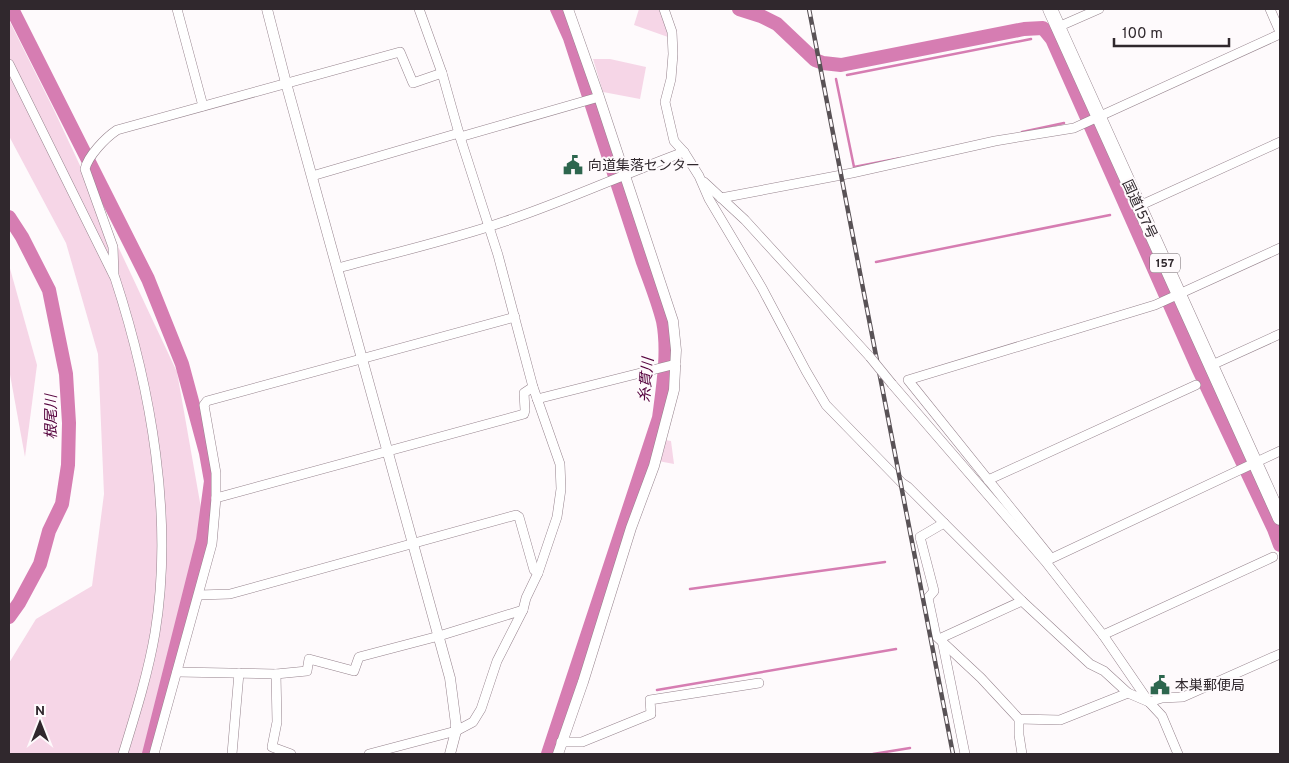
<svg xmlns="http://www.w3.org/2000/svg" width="1289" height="763" font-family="Overpass,'Noto Sans JP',sans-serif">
	<rect width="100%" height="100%" fill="#fefafc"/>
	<!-- green -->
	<g fill="#f6d6e7">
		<path d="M639,9H658C665,16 668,27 668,37L634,25Z"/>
		<polygon points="9,20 53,108 177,372 204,525 170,671 146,754 9,754 9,663 36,619 92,586 104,494 98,354 66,243 9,136"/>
		<polygon points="593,59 610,59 646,67 640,99 603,92"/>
		<polygon points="9,265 37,365 25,457 9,369"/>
		<polygon points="665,440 671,441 674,464 658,461"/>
	</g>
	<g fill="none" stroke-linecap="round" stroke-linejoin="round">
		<!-- stream -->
		<g stroke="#d67db2" stroke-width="2.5">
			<polyline points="847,75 1031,39"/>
			<polyline points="836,79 854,167 901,158"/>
			<polyline points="1022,132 1064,123"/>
			<polyline points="876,262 1110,215"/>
			<polyline points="690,589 885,562"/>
			<polyline points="657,690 896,649"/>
			<polyline points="873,754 910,748"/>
		</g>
		<!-- river -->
		<g stroke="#d67db2" stroke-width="14">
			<polyline points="12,9 148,279 182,364 206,453 211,481 203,540 149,754"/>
			<polyline points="739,9 761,16 777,24 815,60 823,63 841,65 1024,29 1043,28 1052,39 1198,368 1274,529 1280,545"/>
			<polyline points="9,217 22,237 49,290 66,374 69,423 68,465 62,504 49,531 40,564 19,603 9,617"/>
			<path d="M548,754L659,418C663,387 669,352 663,321C658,301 650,281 643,262L570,38L557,9"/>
		</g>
		<defs>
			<g id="minor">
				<polyline points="177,9 203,106"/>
				<polyline points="664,9 672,32 673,54 671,79 665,102 674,141 684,152 699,176 709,199 762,288 806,371 826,405 902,483 908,487 1022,601 1090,664 1104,671 1128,693 1149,702 1162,698 1183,697 1280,654"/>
				<polyline points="1270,9 1280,32"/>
				<polyline points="1058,27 1099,9"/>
				<path d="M9,64L115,278C151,388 174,518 155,633C148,674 135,715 123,754"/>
				<polyline points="460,137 599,97"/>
				<polyline points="312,176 459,133"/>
				<polyline points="704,182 745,220 870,357"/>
				<polyline points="721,198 852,173 995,141 1074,128 1280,34"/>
				<polyline points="1139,206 1280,142"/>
				<path d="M338,268C394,253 451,240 506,221C566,201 624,174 684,152"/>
				<path d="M114,275L113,247L85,169C88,156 105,138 117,130L400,52L413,83L442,73"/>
				<polyline points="1212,365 1280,334"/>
				<polyline points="892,384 1045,561 1103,635 1149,702 1162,716 1178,754"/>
				<polyline points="537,399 676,364"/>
				<polyline points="988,480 1196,385"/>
				<polyline points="216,498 524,414 525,410 524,393 533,387"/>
				<polyline points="944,523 920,537 934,591 928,598 936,636 981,678 1019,719 1060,720 1128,693"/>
				<polyline points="1051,558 908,380 1155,305 1280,248"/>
				<polyline points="1048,560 1280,451"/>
				<polyline points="199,595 230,594 516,515 519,517 534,570 538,573"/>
				<polyline points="1103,635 1273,557"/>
				<polyline points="941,638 1022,601"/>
				<polyline points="942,640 965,754"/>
				<polyline points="177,672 276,674 307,671 309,659 354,671 359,657 439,636 523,610"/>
				<polyline points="276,674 277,722 272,747 291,754"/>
				<polyline points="1019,719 1019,735 1022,754"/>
				<polyline points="561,742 582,742 651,714 650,700 759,683"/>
				<polyline points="154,754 212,544 216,498 216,473 204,405 207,401 515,317"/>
				<polyline points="232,754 239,673"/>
				<polyline points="369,754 456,731 473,722 481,709 497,661 523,610 526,598 538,573 557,517 561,489 560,464 533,387 498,255 460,137 442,73 419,9"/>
			</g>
			<g id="tertiary">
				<polyline points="267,9 286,83 450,678 456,724 456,731 450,754"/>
				<polyline points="558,754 583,682 631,528 654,466 674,390 676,350 673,321 599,97 568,9"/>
			</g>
			<polyline id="trunk" points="1050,9 1280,518"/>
		</defs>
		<!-- minor casing -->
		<use href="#minor" stroke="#96838d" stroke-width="10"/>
		<!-- tertiary casing -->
		<use href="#tertiary" stroke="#96838d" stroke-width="11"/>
		<!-- trunk casing -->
		<use href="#trunk" stroke="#96838d" stroke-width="15"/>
		<!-- minor -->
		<use href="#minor" stroke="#fff" stroke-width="9"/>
		<!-- tertiary -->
		<use href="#tertiary" stroke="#fff" stroke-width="10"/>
		<!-- trunk -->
		<use href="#trunk" stroke="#fff" stroke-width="14"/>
		<defs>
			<polyline id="rail" points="809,9 953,754"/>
		</defs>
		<!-- rail casing -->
		<use href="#rail" stroke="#595256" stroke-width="4.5"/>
		<!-- rail -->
		<use href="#rail" stroke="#fefafc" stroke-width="2.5" stroke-dasharray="8" stroke-linecap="butt"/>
		<defs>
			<polyline id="minor-bridge" points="870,357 892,384"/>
		</defs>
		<!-- minor-bridge casing -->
		<use href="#minor-bridge" stroke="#96838d" stroke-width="10" stroke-linecap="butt"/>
		<!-- minor-bridge -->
		<use href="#minor-bridge" stroke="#fff" stroke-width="9"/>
	</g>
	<!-- icons -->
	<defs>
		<symbol id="civic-bare" viewBox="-9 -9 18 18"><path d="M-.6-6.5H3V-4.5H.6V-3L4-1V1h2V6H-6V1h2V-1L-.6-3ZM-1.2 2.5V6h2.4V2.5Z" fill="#2d664e" stroke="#fefafc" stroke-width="2.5" paint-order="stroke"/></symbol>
	</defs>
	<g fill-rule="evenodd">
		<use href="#civic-bare" x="559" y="151" width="28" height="28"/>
		<use href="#civic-bare" x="1146" y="671" width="28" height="28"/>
	</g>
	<g text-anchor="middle" stroke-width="4" stroke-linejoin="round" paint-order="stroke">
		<!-- shield labels -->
		<rect fill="#fefafc" stroke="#6e676b" stroke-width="1" x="1150" y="253.5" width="30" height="19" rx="4"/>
		<g font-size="12" font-weight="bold" fill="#30282d">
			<text x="1165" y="267">157</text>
		</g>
		<!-- poi labels -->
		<g font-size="14" fill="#30282d" stroke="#fefafc" text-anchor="start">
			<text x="588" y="170">向道集落センター</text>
			<text x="1175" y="690">本巣郵便局</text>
		</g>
		<!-- street labels -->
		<g font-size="14" fill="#30282d" stroke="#fefafc">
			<text transform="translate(1140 209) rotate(65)" y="5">国道157号</text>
		</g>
		<!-- water labels -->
		<g font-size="15" font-style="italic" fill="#54013c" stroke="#fefafc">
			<text transform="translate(646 380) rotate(-85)" y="5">糸貫川</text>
			<text transform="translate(51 417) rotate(-90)" y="5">根尾川</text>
		</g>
	</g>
	<!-- border -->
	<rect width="1289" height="763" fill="none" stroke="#30282d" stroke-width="20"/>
	<!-- north arrow -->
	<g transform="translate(40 723)" stroke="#fefafc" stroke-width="4" paint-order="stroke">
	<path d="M0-4L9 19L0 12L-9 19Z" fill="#30282d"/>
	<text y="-8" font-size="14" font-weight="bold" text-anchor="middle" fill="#30282d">N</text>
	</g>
	<!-- scale -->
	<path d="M1114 38v8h115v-8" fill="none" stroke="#30282d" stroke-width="2.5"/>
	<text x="1122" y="38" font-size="15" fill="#30282d" stroke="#fefafc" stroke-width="4" paint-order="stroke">100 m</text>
</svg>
